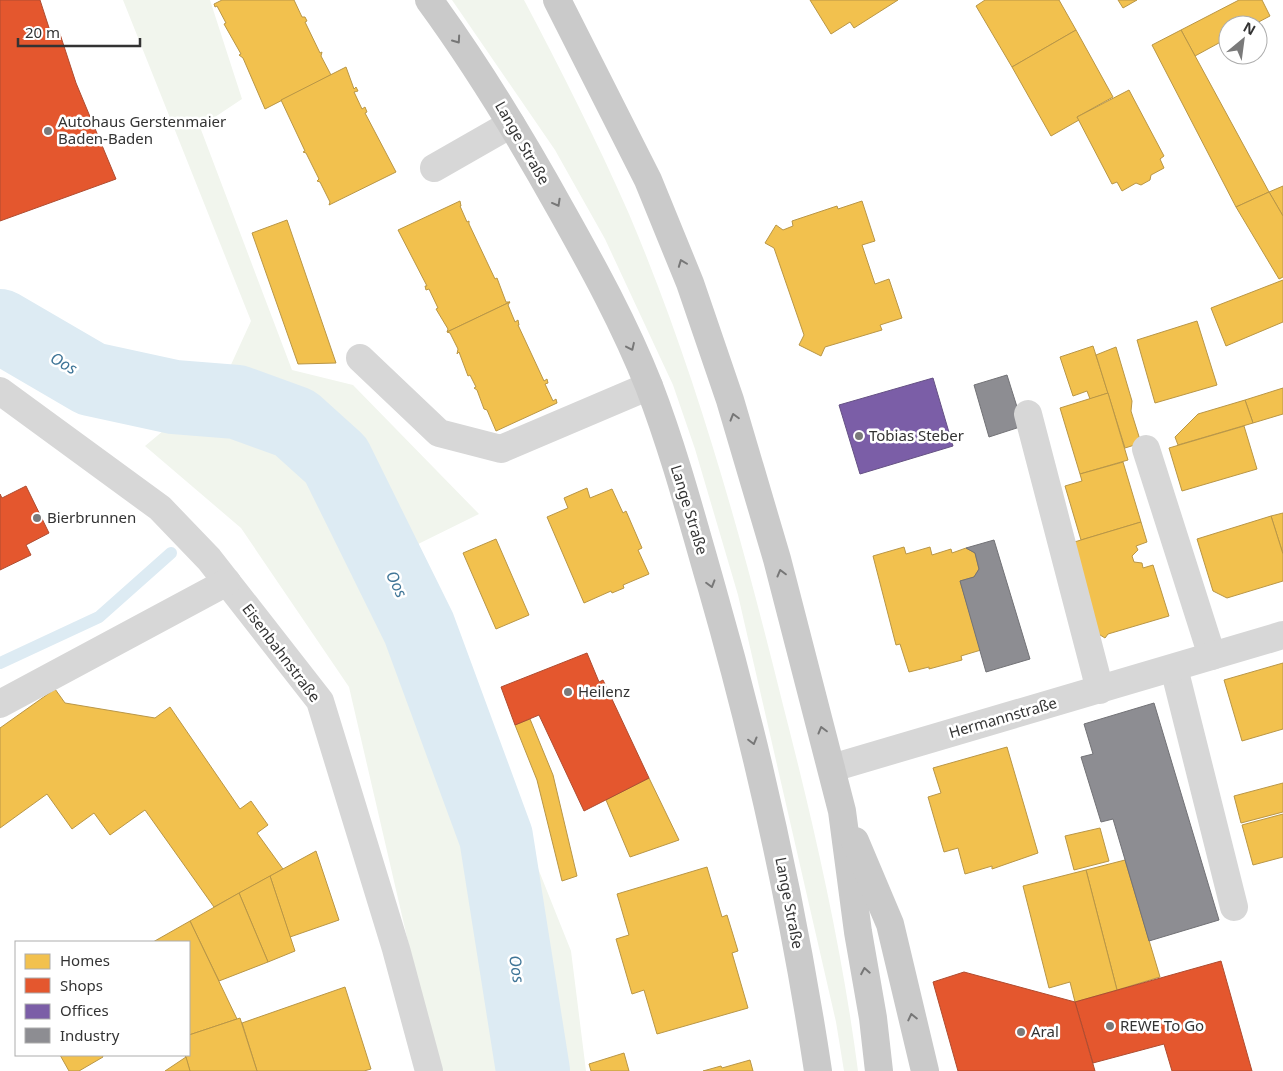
<svg xmlns="http://www.w3.org/2000/svg" width="1283" height="1071" font-family="'Noto Sans',sans-serif">
	<rect width="100%" height="100%" fill="#fff"/>
	<!-- green -->
	<g fill="#f1f5ed">
		<polygon points="123,0 210,0 242,99 200,127 292,370 353,385 479,514 410,548 571,951 586,1071 438,1071 349,687 241,528 145,446 224,380 251,321"/>
		<path d="M452,0H524C561,70 597,141 629,214C696,372 742,539 783,705C814,825 842,948 858,1071H844L836,1022L738,595L695,449L673,385L605,239L555,150Z"/>
	</g>
	<!-- homes -->
	<g fill="#f2c14e" stroke="#b99646">
		<polygon points="222,0 294,0 302,17 305,17 307,21 305,22 320,53 322,52 321,56 331,75 265,109 243,58 239,55 241,54 224,24 226,23 217,6 215,7 214,4"/>
		<polygon points="810,0 898,0 854,28 850,22 831,34"/>
		<polygon points="985,0 1059,0 1076,30 1012,67 976,6"/>
		<polygon points="1118,0 1137,0 1123,8"/>
		<polygon points="1239,0 1262,0 1270,16 1253,25 1228,25 1228,38 1195,56 1181,30"/>
		<polygon points="1076,30 1113,97 1077,117 1079,120 1051,136 1012,67"/>
		<polygon points="1181,30 1269,192 1236,207 1152,45"/>
		<polygon points="346,67 354,89 356,87 358,91 354,92 362,109 365,107 367,112 365,113 396,172 329,205 330,202 320,182 317,181 319,179 306,153 303,152 305,151 281,100"/>
		<polygon points="1129,90 1164,156 1160,159 1164,168 1151,175 1150,180 1141,185 1136,183 1122,191 1117,182 1112,184 1077,117"/>
		<polygon points="1283,186 1283,216 1269,192"/>
		<polygon points="1269,192 1283,216 1283,277 1279,279 1236,207"/>
		<polygon points="460,201 461,206 460,206 467,222 469,221 469,224 495,279 497,278 506,302 510,302 447,332 448,329 436,309 438,308 429,289 426,290 425,286 427,286 398,230"/>
		<polygon points="862,201 875,241 862,245 875,284 889,279 902,318 880,325 882,330 825,347 821,356 799,345 804,335 774,248 765,243 776,225 783,230 793,226 792,221 837,206 838,209"/>
		<polygon points="287,220 336,363 298,364 252,233"/>
		<polygon points="1283,280 1283,322 1226,346 1211,308"/>
		<polygon points="510,302 508,305 515,322 518,320 519,325 518,325 544,381 547,379 548,383 545,384 553,401 556,399 557,403 496,431 487,410 484,409 477,390 474,388 476,387 470,375 468,376 459,352 457,354 458,349 450,333 447,332"/>
		<polygon points="1197,321 1217,385 1155,403 1137,340"/>
		<polygon points="1093,346 1108,393 1090,399 1087,391 1073,396 1060,357"/>
		<polygon points="1116,347 1132,401 1131,411 1141,443 1125,448 1096,355"/>
		<polygon points="1283,388 1283,414 1253,423 1245,400"/>
		<polygon points="1108,393 1128,460 1080,474 1060,408"/>
		<polygon points="1245,400 1253,423 1178,445 1175,437 1198,414"/>
		<polygon points="1244,426 1257,469 1182,491 1169,448"/>
		<polygon points="1123,462 1141,522 1081,540 1065,486 1082,481 1080,474"/>
		<polygon points="587,488 590,498 612,489 623,513 626,511 642,548 638,550 649,574 623,585 624,588 612,593 611,591 584,603 547,517 568,508 564,498"/>
		<polygon points="1283,513 1283,554 1271,516"/>
		<polygon points="1271,516 1283,554 1283,581 1227,598 1213,591 1197,539"/>
		<polygon points="1141,522 1147,542 1136,546 1138,550 1132,556 1134,562 1142,563 1143,568 1153,565 1169,616 1108,634 1105,638 1092,630 1071,543"/>
		<polygon points="496,539 529,615 496,629 463,553"/>
		<polygon points="904,547 906,554 930,547 932,555 951,549 952,553 966,548 975,553 979,569 974,577 960,581 981,650 961,656 962,660 929,669 929,667 909,672 900,644 896,645 873,556"/>
		<polygon points="1283,663 1283,729 1242,741 1224,680"/>
		<polygon points="55,689 65,703 155,718 170,707 240,809 251,801 268,825 257,833 283,869 214,907 145,810 110,835 94,813 72,829 47,794 0,828 0,728"/>
		<polygon points="530,719 553,775 577,876 562,881 537,780 515,725"/>
		<polygon points="1007,747 1038,853 992,869 992,866 965,874 958,848 944,852 928,797 941,793 933,768"/>
		<polygon points="649,778 679,840 630,857 606,800"/>
		<polygon points="1283,783 1283,812 1241,823 1234,796"/>
		<polygon points="1283,814 1283,857 1253,865 1242,825"/>
		<polygon points="1100,828 1109,861 1074,870 1065,836"/>
		<polygon points="316,851 339,920 290,937 270,876"/>
		<polygon points="1125,860 1160,977 1117,990 1086,870"/>
		<polygon points="707,867 722,917 727,915 738,951 732,953 748,1008 657,1034 644,990 632,994 616,939 629,935 617,894"/>
		<polygon points="1086,870 1117,990 1075,1002 1070,982 1049,988 1023,886"/>
		<polygon points="270,876 295,951 268,962 239,893"/>
		<polygon points="239,893 268,962 219,981 190,921"/>
		<polygon points="190,921 237,1019 189,1035 189,942 153,942"/>
		<polygon points="345,987 371,1069 364,1071 257,1071 242,1023"/>
		<polygon points="240,1018 257,1071 190,1071 185,1055 189,1055 189,1035"/>
		<polygon points="624,1053 629,1071 591,1071 589,1064"/>
		<polygon points="60,1055 102,1055 103,1057 79,1071 69,1071"/>
		<polygon points="186,1057 190,1071 165,1071"/>
		<polygon points="750,1060 753,1071 703,1071 721,1066 722,1068"/>
	</g>
	<!-- shops -->
	<g fill="#e4572e" stroke="#af4c30">
		<polygon points="0,0 40,0 51,34 59,31 76,83 116,179 0,221"/>
		<polygon points="26,486 49,533 26,545 31,555 0,570 0,494 2,498"/>
		<polygon points="587,653 599,682 603,680 649,778 584,811 539,715 515,725 501,687"/>
		<polygon points="1221,961 1252,1071 1172,1071 1164,1044 1093,1063 1075,1002"/>
		<polygon points="964,972 1075,1002 1095,1071 958,1071 933,982"/>
	</g>
	<!-- offices -->
	<polygon fill="#7b5ea7" stroke="#655184" points="933,378 953,446 860,474 839,405"/>
	<!-- industry -->
	<g fill="#8d8d92" stroke="#727276">
		<polygon points="1007,375 1023,426 989,437 974,385"/>
		<polygon points="994,540 1030,659 986,672 960,581 974,577 979,569 975,553 966,548"/>
		<polygon points="1154,703 1219,920 1149,941 1113,819 1101,822 1081,757 1093,754 1084,724"/>
	</g>
	<g fill="none" stroke-linecap="round" stroke-linejoin="round">
		<!-- stream -->
		<polyline stroke="#ddebf3" stroke-width="12" points="0,663 99,617 171,553"/>
		<!-- river -->
		<polyline stroke="#ddebf3" stroke-width="74" points="0,326 91,379 174,397 237,402 295,423 336,460 419,628 496,837 533,1071"/>
		<!-- minor -->
		<g stroke="#d7d7d7" stroke-width="28">
			<polyline points="434,168 511,124"/>
			<polyline points="360,358 439,433 501,449 649,386"/>
			<polyline points="0,391 160,508 209,559 320,701 396,949 429,1071"/>
			<polyline points="1028,414 1100,690"/>
			<polyline points="1146,449 1212,656"/>
			<polyline points="1174,668 1234,907"/>
			<polyline points="0,704 227,582"/>
			<polyline points="832,768 1283,635"/>
		</g>
		<!-- major -->
		<g stroke="#cacaca" stroke-width="28">
			<path d="M429,0C478,67 521,138 561,210C593,267 625,325 649,386C674,451 692,519 711,585C757,745 793,906 818,1071"/>
			<polyline points="557,0 648,180 690,283 730,400 777,559 842,811 858,932 873,1018 879,1071"/>
			<polyline points="855,841 890,924 925,1071"/>
		</g>
	</g>
	<!-- one-way arrows -->
	<defs><path id="oneway-chevron" d="M-2-3.5L2.5 0L-2 3.5" fill="none" stroke-width="1.6" stroke-linecap="round" stroke-linejoin="round" transform="scale(1.25)"/></defs>
	<g stroke="#777">
		<use href="#oneway-chevron" transform="translate(457 40) rotate(55)"/>
		<use href="#oneway-chevron" transform="translate(557 203) rotate(61)"/>
		<use href="#oneway-chevron" transform="translate(682 263) rotate(-111)"/>
		<use href="#oneway-chevron" transform="translate(631 347) rotate(65)"/>
		<use href="#oneway-chevron" transform="translate(734 417) rotate(-106)"/>
		<use href="#oneway-chevron" transform="translate(781 573) rotate(-105)"/>
		<use href="#oneway-chevron" transform="translate(711 584) rotate(74)"/>
		<use href="#oneway-chevron" transform="translate(822 730) rotate(-105)"/>
		<use href="#oneway-chevron" transform="translate(753 741) rotate(75)"/>
		<use href="#oneway-chevron" transform="translate(865 971) rotate(-100)"/>
		<use href="#oneway-chevron" transform="translate(912 1017) rotate(-103)"/>
	</g>
	<!-- markers -->
	<g fill="#7a7a7a" stroke="#fff" stroke-width="2">
		<circle cx="48" cy="131" r="5"/>
		<circle cx="859" cy="436" r="5"/>
		<circle cx="37" cy="518" r="5"/>
		<circle cx="568" cy="692" r="5"/>
		<circle cx="1110" cy="1026" r="5"/>
		<circle cx="1021" cy="1032" r="5"/>
	</g>
	<g text-anchor="middle" stroke-width="5" stroke-linejoin="round" paint-order="stroke">
		<!-- poi labels -->
		<g font-size="15" fill="#333" stroke="#fff" text-anchor="start">
			<text x="58" y="127">Autohaus Gerstenmaier<tspan x="58" dy="17">Baden-Baden</tspan></text>
			<text x="869" y="441">Tobias Steber</text>
			<text x="47" y="523">Bierbrunnen</text>
			<text x="578" y="697">Heilenz</text>
			<text x="1120" y="1031">REWE To Go</text>
			<text x="1031" y="1037">Aral</text>
		</g>
		<!-- street labels -->
		<g font-size="15" fill="#333" stroke="#fff">
			<text transform="translate(522 143) rotate(60)" y="5">Lange Straße</text>
			<text transform="translate(689 510) rotate(73)" y="5">Lange Straße</text>
			<text transform="translate(281 653) rotate(53)" y="5">Eisenbahnstraße</text>
			<text transform="translate(1003 718) rotate(-16)" y="5">Hermannstraße</text>
			<text transform="translate(789 903) rotate(79)" y="5">Lange Straße</text>
		</g>
		<!-- water labels -->
		<g font-size="16" font-style="italic" fill="#3f7597" stroke="#fff">
			<text transform="translate(64 363) rotate(30)" y="6">Oos</text>
			<text transform="translate(397 584) rotate(64)" y="6">Oos</text>
			<text transform="translate(517 969) rotate(81)" y="6">Oos</text>
		</g>
	</g>
	<!-- legend -->
	<rect x="15" y="941" width="175" height="115" fill="#ffffff" stroke="#adadad"/>
	<rect x="25" y="954" width="25" height="15" fill="#f2c14e" stroke="#adadad"/>
	<text x="60" y="966" font-size="15" fill="#333333">Homes</text>
	<rect x="25" y="978" width="25" height="15" fill="#e4572e" stroke="#adadad"/>
	<text x="60" y="991" font-size="15" fill="#333333">Shops</text>
	<rect x="25" y="1004" width="25" height="15" fill="#7b5ea7" stroke="#adadad"/>
	<text x="60" y="1016" font-size="15" fill="#333333">Offices</text>
	<rect x="25" y="1028" width="25" height="15" fill="#8d8d92" stroke="#adadad"/>
	<text x="60" y="1041" font-size="15" fill="#333333">Industry</text>
	<!-- north arrow -->
	<g transform="translate(1243 40) rotate(29)"><circle r="24" fill="#ffffff" stroke="#adadad"/>
	<path d="M0-4L9 19L0 12L-9 19Z" fill="#7a7a7a"/>
	<text y="-8" font-size="14" font-weight="bold" text-anchor="middle" fill="#333333">N</text>
	</g>
	<!-- scale -->
	<path d="M18 38v8h122v-8" fill="none" stroke="#333333" stroke-width="2.5"/>
	<text x="25" y="38" font-size="15" fill="#333333" stroke="#ffffff" stroke-width="4" paint-order="stroke">20 m</text>
</svg>
